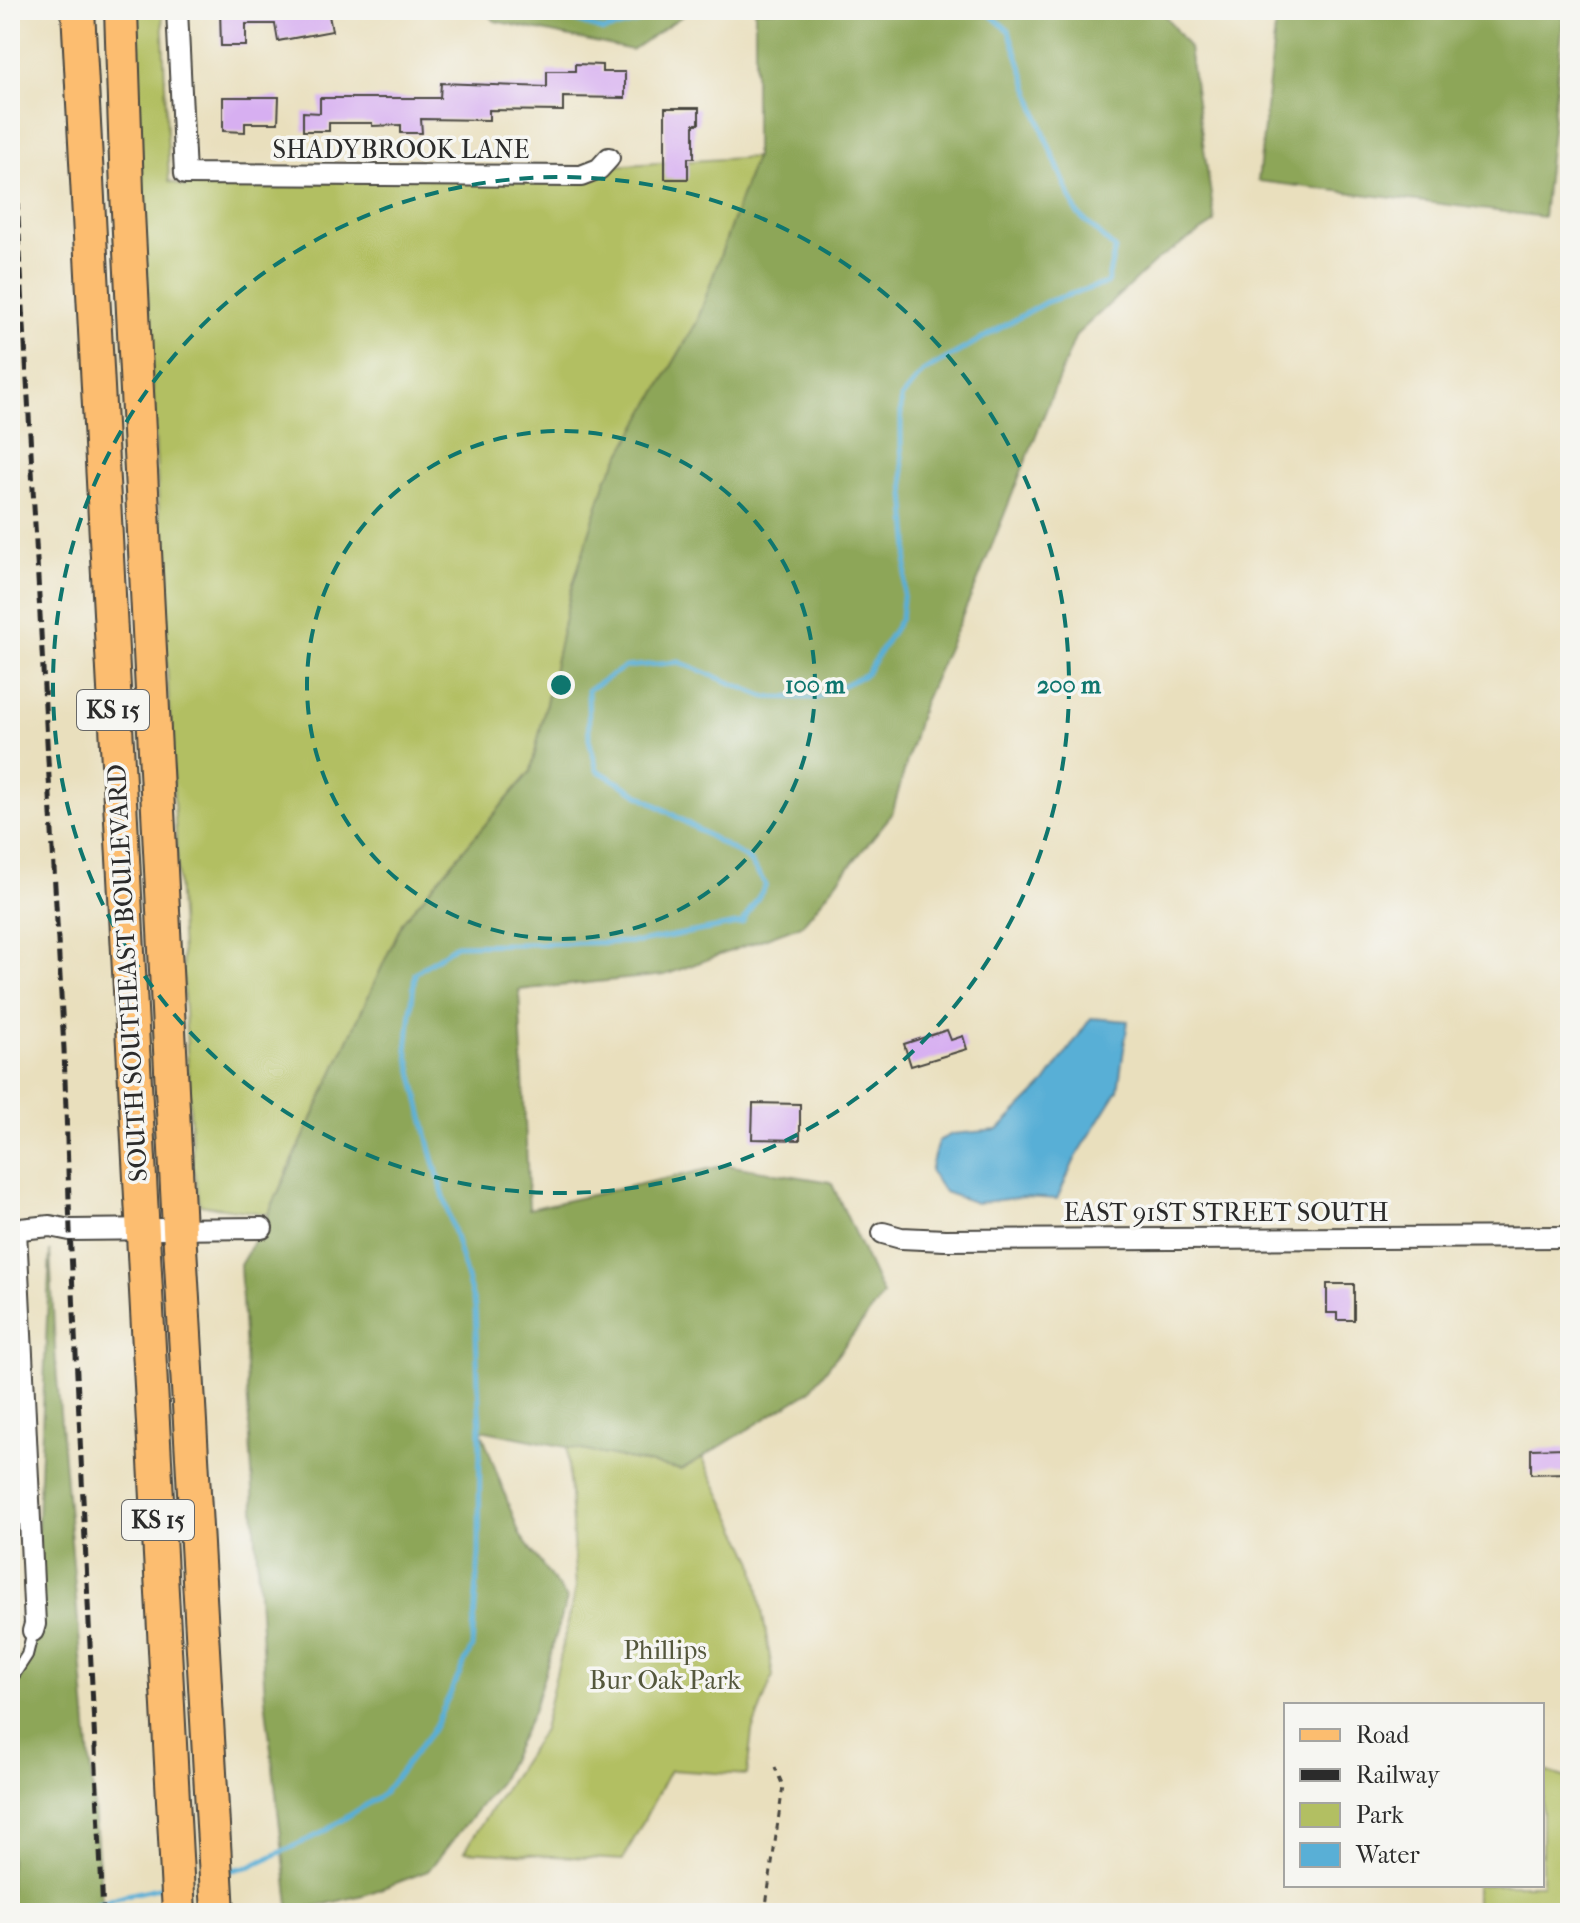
<svg xmlns="http://www.w3.org/2000/svg" width="1580" height="1923" font-family="'IM FELL French Canon',serif">
	<rect width="100%" height="100%" fill="#f6f6f2"/>
	<filter id="ink" filterUnits="userSpaceOnUse"><feTurbulence type="fractalNoise" baseFrequency=".0125" numOctaves="2"/><feDisplacementMap in="SourceGraphic" scale="16" xChannelSelector="R" yChannelSelector="G"/><feConvolveMatrix kernelMatrix="1 2 1 2 8 2 1 2 1" color-interpolation-filters="sRGB"/></filter>
	<filter id="wash" filterUnits="userSpaceOnUse"><feTurbulence type="fractalNoise" baseFrequency=".006" numOctaves="4" result="noise"/><feDisplacementMap in="SourceGraphic" scale="32" xChannelSelector="R" yChannelSelector="G"/><feGaussianBlur stdDeviation="1.8" result="paint"/><feColorMatrix in="noise" values="0 0 0 0 0 0 0 0 0 0 0 0 0 0 0 0 0 1.4 0 .05"/><feComposite in="paint" operator="in"/></filter>
	<g filter="url(#wash)">
		<rect width="100%" height="100%" fill="#e9dfbd"/>
		<!-- green -->
		<g fill="#b2bf62" stroke="#6e7546" stroke-width="2">
			<polygon points="133,10 162,10 169,181 185,187 185,174 446,176 755,157 697,322 606,481 571,591 531,771 403,921 268,1214 200,1205 193,1166"/>
			<polygon points="567,1447 682,1470 702,1457 754,1562 773,1676 752,1731 747,1775 670,1770 623,1860 464,1851 543,1730 576,1588"/>
			<polygon points="1542,1770 1570,1779 1570,1913 1476,1913 1476,1885 1542,1885"/>
		</g>
		<!-- forest -->
		<g fill="#8da658" stroke="#5c6842" stroke-width="2">
			<polygon points="484,10 691,10 632,50 495,21"/>
			<polygon points="755,10 1161,10 1189,48 1215,222 1158,259 1076,335 976,585 923,704 892,814 802,925 665,975 519,990 529,1209 726,1165 831,1182 883,1295 810,1391 682,1470 481,1430 520,1535 567,1599 533,1712 500,1781 428,1871 367,1894 290,1913 265,1698 240,1265 262,1228 403,921 531,771 571,591 606,480 697,322 755,157"/>
			<polygon points="1277,10 1564,10 1543,217 1258,181"/>
			<polygon points="50,1251 56,1366 103,1913 10,1913 10,1678 33,1631"/>
		</g>
		<!-- water -->
		<polygon fill="#59afd6" stroke="#426d80" stroke-width="2" points="1091,1018 1128,1021 1118,1090 1075,1159 1057,1199 1023,1197 976,1203 944,1192 930,1171 938,1141 952,1134 998,1130 1045,1083"/>
		<g fill="none" stroke-linecap="round" stroke-linejoin="round">
			<!-- stream -->
			<g stroke="#59afd6" stroke-width="5">
				<polyline points="553,10 557,14 603,31 641,21 666,10"/>
				<polyline points="227,1871 251,1866 320,1834 383,1794 434,1728 472,1647 479,1555 480,1430 475,1307 431,1151 407,1050 415,973 456,945 639,942 742,923 766,885 748,859 597,770 589,739 588,690 625,667 679,662 766,697 817,698 866,674 901,618 909,540 901,446 901,398 923,372 1046,302 1107,283 1115,249 1077,213 1046,139 1009,31 985,10"/>
				<polyline points="73,1913 118,1897 167,1886"/>
			</g>
		</g>
		<g id="blocks">
			<!-- building -->
			<g fill="#d7aff1">
				<polygon points="220,10 328,10 332,31 278,41 275,24 246,24 246,46 221,46"/>
				<polygon points="575,64 602,65 602,72 625,72 625,98 563,97 563,111 489,110 489,120 421,119 422,133 401,133 401,125 372,126 372,123 329,123 329,131 303,131 303,112 320,113 320,98 440,98 441,83 547,87 547,71 575,71"/>
				<polygon points="223,97 279,97 278,123 245,123 245,132 223,131"/>
				<polygon points="665,108 699,108 699,124 694,124 694,158 688,158 688,179 665,179"/>
				<polygon points="947,1030 951,1040 963,1036 967,1049 911,1066 904,1044"/>
				<polygon points="753,1103 800,1104 800,1140 752,1139"/>
				<polygon points="1327,1284 1354,1284 1354,1320 1337,1320 1337,1313 1327,1313"/>
				<polygon points="1565,1448 1565,1473 1531,1474 1531,1449"/>
			</g>
		</g>
	</g>
	<g filter="url(#ink)">
		<use href="#blocks" fill-opacity="0" stroke="#484641" stroke-width="2"/>
		<g fill="none" stroke-linecap="round" stroke-linejoin="round">
			<defs>
				<polyline id="service" points="10,1681 27,1655 33,1631"/>
				<g id="minor">
					<polyline points="177,10 185,174 581,176 599,169 609,158"/>
					<polyline points="10,1230 50,1226 70,1230 262,1228"/>
					<polyline points="16,1230 35,1624 33,1631"/>
					<polyline points="883,1233 901,1238 945,1240 1570,1237"/>
				</g>
				<g id="primary">
					<polyline points="78,10 179,1913"/>
					<polyline points="121,10 127,192 179,1229 218,1913"/>
				</g>
			</defs>
			<!-- service casing -->
			<use href="#service" stroke="#484641" stroke-width="14"/>
			<!-- minor casing -->
			<use href="#minor" stroke="#484641" stroke-width="24"/>
			<!-- primary casing -->
			<use href="#primary" stroke="#484641" stroke-width="36"/>
			<!-- path -->
			<polyline stroke="#484641" stroke-width="3" stroke-dasharray="6 6" stroke-linecap="butt" points="765,1913 783,1786 775,1767"/>
			<!-- service -->
			<use href="#service" stroke="#fff" stroke-width="10"/>
			<!-- minor -->
			<use href="#minor" stroke="#fff" stroke-width="20"/>
			<!-- primary -->
			<use href="#primary" stroke="#fcbd6f" stroke-width="32"/>
			<!-- rail -->
			<polyline stroke="#2b2b2b" stroke-width="5" stroke-dasharray="12 6" stroke-linecap="butt" points="10,72 64,1049 70,1230 103,1913"/>
		</g>
	</g>
	<!-- distance rings -->
	<g fill="none" stroke="#0f766e" stroke-width="4" stroke-dasharray="14 10">
		<circle cx="561" cy="685" r="254"/>
		<circle cx="561" cy="685" r="508"/>
	</g>
	<g text-anchor="middle" stroke-width="7" stroke-linejoin="round" paint-order="stroke">
		<!-- shield labels -->
		<g fill="#f6f6f2" stroke="#686867" stroke-width="2">
			<rect x="77" y="690" width="72" height="40" rx="6"/>
			<rect x="122" y="1500" width="72" height="40" rx="6"/>
		</g>
		<g font-size="24" font-weight="bold" fill="#2b2b2b">
			<text x="113" y="718">KS 15</text>
			<text x="158" y="1528">KS 15</text>
		</g>
		<!-- street labels -->
		<g font-size="26" fill="#2b2b2b" stroke="#f6f6f2">
			<text x="401" y="158">SHADYBROOK LANE</text>
			<text transform="translate(127 973) rotate(-93)" y="9">SOUTH SOUTHEAST BOULEVARD</text>
			<text x="1226" y="1221">EAST 91ST STREET SOUTH</text>
		</g>
		<!-- park labels -->
		<g font-size="26" fill="#54573c" stroke="#f6f6f2">
			<text x="665" y="1659">Phillips<tspan x="665" dy="30">Bur Oak Park</tspan></text>
		</g>
	</g>
	<circle cx="561" cy="685" r="12" fill="#0f766e" stroke="#f6f6f2" stroke-width="4"/>
	<g font-size="24" text-anchor="middle" font-weight="bold" fill="#0f766e" stroke="#f6f6f2" stroke-width="7" stroke-linejoin="round" paint-order="stroke">
		<text x="815" y="693">100 m</text>
		<text x="1069" y="693">200 m</text>
	</g>
	<!-- margin -->
	<rect width="1580" height="1923" fill="none" stroke="#f6f6f2" stroke-width="40"/>
	<!-- legend -->
	<rect x="1284" y="1703" width="260" height="184" fill="#f6f6f2" stroke="#a5a5a2" stroke-width="2"/>
	<rect x="1300" y="1729" width="40" height="12" fill="#fcbd6f" stroke="#a5a5a2" stroke-width="2"/>
	<text x="1356" y="1743" font-size="24" fill="#2b2b2b">Road</text>
	<rect x="1300" y="1769" width="40" height="12" fill="#2b2b2b" stroke="#a5a5a2" stroke-width="2"/>
	<text x="1356" y="1783" font-size="24" fill="#2b2b2b">Railway</text>
	<rect x="1300" y="1803" width="40" height="24" fill="#b2bf62" stroke="#a5a5a2" stroke-width="2"/>
	<text x="1356" y="1823" font-size="24" fill="#2b2b2b">Park</text>
	<rect x="1300" y="1843" width="40" height="24" fill="#59afd6" stroke="#a5a5a2" stroke-width="2"/>
	<text x="1356" y="1863" font-size="24" fill="#2b2b2b">Water</text>
</svg>
